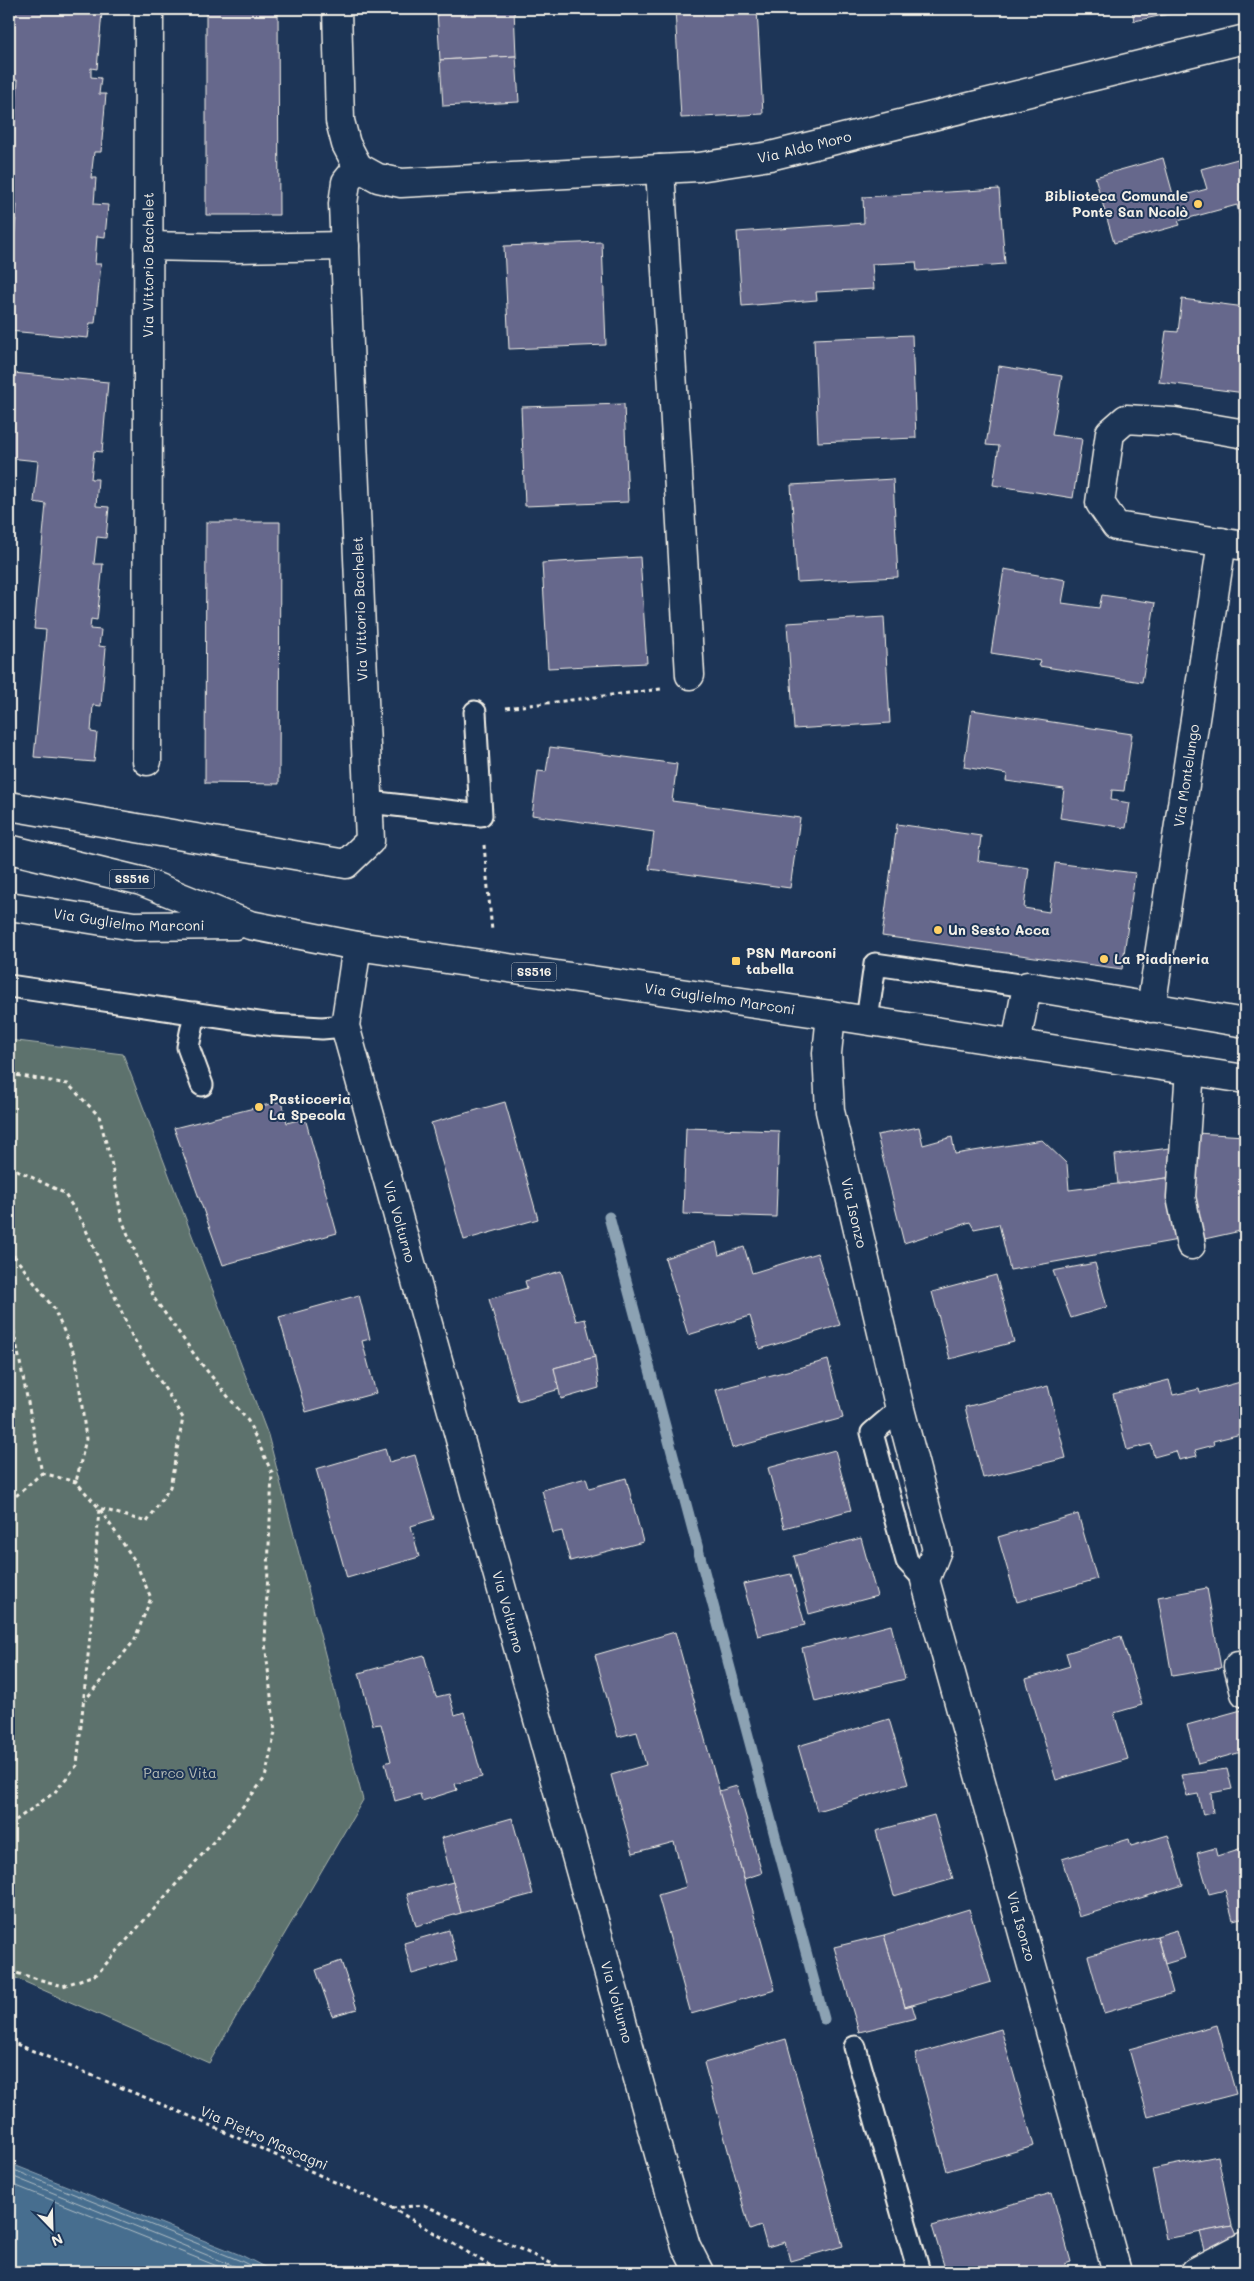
<svg xmlns="http://www.w3.org/2000/svg" width="1254" height="2281" font-family="Mali,sans-serif">
	<rect width="100%" height="100%" fill="#1d3557"/>
	<filter id="ink" filterUnits="userSpaceOnUse"><feTurbulence type="fractalNoise" baseFrequency=".02" numOctaves="2"/><feDisplacementMap in="SourceGraphic" scale="10" xChannelSelector="R" yChannelSelector="G"/><feConvolveMatrix kernelMatrix="1 2 1 2 8 2 1 2 1" color-interpolation-filters="sRGB"/></filter>
	<g filter="url(#ink)">
		<!-- green -->
		<polygon fill="#5d726d" stroke="#a8b2aa" points="9,1040 123,1054 268,1435 363,1800 209,2063 9,1975"/>
		<!-- water -->
		<polygon fill="#476e8f" stroke="#8ca2b3" points="9,2163 243,2256 274,2272 9,2272"/>
		<g fill="none" stroke-linecap="round" stroke-linejoin="round">
			<!-- shore -->
			<g stroke="#afbdc4" stroke-width="1">
				<polyline points="9,2168 241,2261 263,2272"/>
				<polyline points="9,2175 249,2272"/>
				<polyline points="9,2183 232,2272"/>
			</g>
			<!-- stream -->
			<polyline stroke="#8ca2b3" stroke-width="11" points="609,1217 824,2019"/>
		</g>
		<!-- building -->
		<g fill="#66688c" stroke="#f4f1e8">
			<polygon points="12,9 96,9 102,12 97,69 91,68 91,77 101,78 99,94 106,94 101,152 94,152 91,178 96,178 94,204 108,205 105,237 97,236 95,264 101,264 95,323 90,323 88,338 9,331 9,298 17,205 9,204 18,80 9,79"/>
			<polygon points="206,9 278,9 279,215 206,215"/>
			<polygon points="462,9 514,9 516,56 440,60 437,10"/>
			<polygon points="675,9 757,9 763,114 681,118"/>
			<polygon points="1132,9 1184,9 1184,11 1134,21"/>
			<polygon points="516,56 519,102 443,106 440,60"/>
			<polygon points="1245,157 1245,229 1243,230 1237,205 1178,221 1180,225 1114,243 1095,177 1163,158 1174,198 1207,189 1201,169"/>
			<polygon points="999,189 1005,264 917,271 916,262 872,264 874,289 816,292 817,300 742,306 737,232 864,223 863,197"/>
			<polygon points="602,242 606,345 509,349 504,246"/>
			<polygon points="1182,299 1245,307 1245,393 1159,382 1166,331 1178,332"/>
			<polygon points="912,335 916,438 818,442 814,339"/>
			<polygon points="999,366 1062,376 1052,435 1082,439 1073,498 993,485 999,446 986,445"/>
			<polygon points="13,373 108,382 102,452 94,451 91,479 98,479 96,506 109,507 106,538 97,537 94,564 103,564 97,620 91,619 90,629 101,630 99,646 106,647 101,706 93,705 91,732 97,733 94,762 34,757 46,630 34,629 46,504 34,502 38,461 9,458 9,425"/>
			<polygon points="624,404 628,502 525,506 521,407"/>
			<polygon points="893,479 898,577 797,582 791,485"/>
			<polygon points="206,522 280,522 279,784 205,783"/>
			<polygon points="640,557 647,663 548,668 542,563"/>
			<polygon points="1004,569 1066,580 1062,603 1099,608 1102,595 1155,603 1142,682 1039,666 1041,661 991,653"/>
			<polygon points="884,617 890,723 794,729 787,623"/>
			<polygon points="972,710 1132,734 1124,791 1112,790 1111,800 1130,803 1126,828 1060,818 1064,789 1006,781 1007,774 964,767"/>
			<polygon points="550,747 677,764 672,801 800,818 790,888 649,869 654,832 532,815 538,771 546,772"/>
			<polygon points="897,824 981,836 978,861 1029,868 1024,908 1049,912 1055,863 1135,873 1122,969 882,936"/>
			<polygon points="282,1101 287,1123 305,1118 337,1233 223,1265 174,1128"/>
			<polygon points="505,1102 538,1219 464,1240 431,1123"/>
			<polygon points="919,1127 923,1145 952,1137 955,1154 1042,1140 1067,1164 1069,1190 1173,1177 1178,1240 1010,1270 999,1224 974,1229 970,1222 904,1243 877,1135"/>
			<polygon points="686,1128 779,1131 776,1217 683,1214"/>
			<polygon points="1196,1133 1245,1136 1245,1230 1200,1240 1191,1202"/>
			<polygon points="1170,1148 1173,1177 1118,1184 1115,1155"/>
			<polygon points="716,1242 719,1255 744,1247 752,1273 817,1253 840,1325 760,1349 750,1316 688,1335 665,1258"/>
			<polygon points="1095,1263 1107,1307 1071,1318 1053,1271"/>
			<polygon points="561,1271 576,1321 585,1319 595,1357 554,1368 560,1389 518,1401 489,1299 527,1288 525,1281"/>
			<polygon points="996,1275 1014,1342 950,1359 932,1292"/>
			<polygon points="359,1295 370,1339 362,1341 376,1393 306,1412 279,1317"/>
			<polygon points="595,1357 599,1388 561,1399 554,1368"/>
			<polygon points="828,1360 843,1418 732,1448 716,1390"/>
			<polygon points="1169,1380 1173,1395 1199,1389 1200,1393 1244,1381 1245,1433 1213,1441 1214,1445 1195,1450 1197,1456 1179,1460 1176,1451 1154,1457 1151,1444 1127,1450 1113,1394"/>
			<polygon points="1048,1386 1066,1458 983,1478 965,1407"/>
			<polygon points="385,1449 389,1462 415,1455 434,1519 411,1526 419,1557 347,1578 316,1469"/>
			<polygon points="835,1450 851,1510 784,1528 768,1468"/>
			<polygon points="586,1478 589,1488 626,1478 643,1542 570,1561 562,1531 553,1533 542,1490"/>
			<polygon points="1078,1514 1097,1579 1017,1602 998,1537"/>
			<polygon points="861,1538 877,1596 809,1614 794,1556"/>
			<polygon points="791,1574 805,1625 758,1636 743,1584"/>
			<polygon points="1207,1588 1221,1668 1172,1676 1158,1597"/>
			<polygon points="891,1625 905,1679 815,1702 802,1648"/>
			<polygon points="675,1632 775,1990 691,2014 658,1895 686,1887 674,1842 633,1853 611,1775 646,1765 637,1732 618,1737 595,1655"/>
			<polygon points="1121,1636 1142,1705 1114,1713 1128,1759 1056,1780 1026,1679 1070,1666 1066,1653"/>
			<polygon points="424,1655 436,1697 449,1694 455,1715 464,1712 482,1777 455,1784 457,1790 422,1801 420,1794 395,1801 385,1763 391,1761 381,1724 373,1725 359,1673"/>
			<polygon points="1245,1709 1245,1751 1198,1764 1187,1725"/>
			<polygon points="889,1719 908,1784 817,1811 798,1746"/>
			<polygon points="1227,1769 1232,1789 1211,1793 1213,1813 1203,1815 1198,1794 1187,1796 1181,1775"/>
			<polygon points="737,1786 762,1873 744,1879 719,1791"/>
			<polygon points="934,1815 953,1879 894,1896 876,1831"/>
			<polygon points="512,1818 533,1894 461,1913 441,1838"/>
			<polygon points="1168,1835 1183,1885 1079,1917 1062,1859 1129,1839 1131,1846"/>
			<polygon points="1245,1847 1245,1917 1233,1920 1225,1890 1209,1894 1197,1853 1215,1848 1217,1856"/>
			<polygon points="453,1882 461,1913 416,1926 407,1894"/>
			<polygon points="969,1909 991,1982 905,2007 884,1935"/>
			<polygon points="449,1930 457,1961 412,1974 404,1943"/>
			<polygon points="1177,1930 1185,1958 1165,1964 1157,1936"/>
			<polygon points="884,1935 905,2007 912,2005 916,2018 859,2032 834,1947"/>
			<polygon points="1157,1936 1173,1993 1104,2013 1088,1956"/>
			<polygon points="341,1961 357,2009 332,2016 316,1970"/>
			<polygon points="1217,2025 1236,2094 1148,2117 1129,2049"/>
			<polygon points="1001,2029 1034,2146 947,2171 915,2054"/>
			<polygon points="786,2039 843,2246 790,2261 785,2242 767,2247 761,2226 750,2230 704,2063"/>
			<polygon points="1218,2156 1232,2226 1166,2239 1152,2169"/>
			<polygon points="1052,2193 1071,2262 1065,2264 1068,2272 946,2272 932,2226"/>
			<polygon points="1232,2226 1240,2245 1208,2261 1200,2232"/>
		</g>
		<g fill="none" stroke-linecap="round" stroke-linejoin="round">
			<defs>
				<g id="lane">
					<polyline points="369,802 481,815 475,712"/>
					<polyline points="9,986 273,1025 322,1028 345,1026"/>
					<polyline points="195,1013 188,1047 202,1085"/>
					<polyline points="867,1020 875,964 1027,986"/>
					<polyline points="900,1409 872,1433 907,1561 925,1580"/>
					<polyline points="855,2047 919,2272"/>
				</g>
				<g id="street">
					<polyline points="337,9 340,121 346,144 358,167"/>
					<path id="s1" d="M358,167L378,178L401,183L660,169L699,167L770,156L1245,39"/>
					<polyline points="660,169 690,675"/>
					<polyline points="148,246 237,248 345,246"/>
					<polyline points="1245,434 1175,422 1126,419 1110,433 1100,503 1116,526 1245,546"/>
					<path id="s2" d="M147,761L149,9"/>
					<polyline points="9,806 346,864 370,841 343,204 346,182 358,167"/>
					<path id="s3" d="M357,946L345,1026L664,2172L686,2246L699,2272"/>
					<path id="s4" d="M1151,1008L1222,542"/>
					<path id="s5" d="M831,1015L827,1053L830,1111L900,1409L937,1550L925,1580L1117,2272"/>
					<polyline points="1016,1044 1027,986 1245,1023"/>
					<polyline points="1190,1070 1181,1197 1191,1245"/>
					<polyline points="1238,1666 1245,1693"/>
					<polyline points="1195,2272 1245,2246"/>
				</g>
				<g id="primary">
					<path id="s6" d="M9,849L141,881L250,925L357,946L831,1015L1245,1079"/>
					<path id="s7" d="M9,906L134,926L236,925"/>
				</g>
			</defs>
			<!-- lane casing -->
			<use href="#lane" stroke="#f4f1e8" stroke-width="25"/>
			<!-- street casing -->
			<use href="#street" stroke="#f4f1e8" stroke-width="31"/>
			<!-- primary casing -->
			<use href="#primary" stroke="#f4f1e8" stroke-width="31"/>
			<!-- path -->
			<g stroke="#f4f1e8" stroke-width="3" stroke-dasharray="4 4" stroke-linecap="butt">
				<polyline points="506,708 661,689"/>
				<polyline points="484,845 492,931"/>
				<polyline points="9,1074 68,1084 99,1116 111,1161 122,1220 154,1298 199,1361 248,1421 272,1473 265,1642 275,1732 265,1778 229,1824 97,1974 63,1986 9,1971"/>
				<polyline points="9,1171 15,1169 64,1193 83,1223 132,1336 183,1418 170,1487 147,1522 99,1508 91,1626 77,1765 55,1792 9,1825"/>
				<polyline points="9,1249 54,1309 76,1358 86,1439 76,1482"/>
				<polyline points="9,1307 42,1473 9,1502"/>
				<polyline points="42,1473 76,1482 99,1508 135,1561 151,1598 134,1641 85,1700"/>
				<polyline points="9,2041 185,2114 392,2208 501,2272"/>
				<polyline points="392,2208 424,2205 570,2272"/>
			</g>
			<!-- lane -->
			<use href="#lane" stroke="#1d3557" stroke-width="21"/>
			<!-- street -->
			<use href="#street" stroke="#1d3557" stroke-width="28"/>
			<!-- primary -->
			<use href="#primary" stroke="#1d3557" stroke-width="28"/>
		</g>
	</g>
	<!-- markers -->
	<g fill="#ffd166" stroke="#1d3557" stroke-width="2">
		<circle cx="1198" cy="204" r="5"/>
		<circle cx="938" cy="930" r="5"/>
		<circle cx="1104" cy="959" r="5"/>
		<rect x="731" y="956" width="10" height="10" rx="2.5"/>
		<circle cx="259" cy="1107" r="5"/>
	</g>
	<g text-anchor="middle" stroke-width="4" stroke-linejoin="round" paint-order="stroke">
		<!-- shield labels -->
		<g fill="#1d3557" stroke="#b4b9bc" stroke-width="1">
			<rect x="109.5" y="869.5" width="45" height="19" rx="4"/>
			<rect x="511.5" y="962.5" width="45" height="19" rx="4"/>
		</g>
		<g font-size="12" font-weight="bold" fill="#f4f1e8">
			<text x="132" y="883">SS516</text>
			<text x="534" y="976">SS516</text>
		</g>
		<!-- street labels -->
		<g font-size="14" fill="#f4f1e8" stroke="#1d3557">
			<text dy="5" stroke="none"><textPath href="#s1" startOffset="452">Via Aldo Moro</textPath></text>
			<text dy="5" stroke="none"><textPath href="#s2" startOffset="496">Via Vittorio Bachelet</textPath></text>
			<text transform="translate(360 609) rotate(-92)" y="5">Via Vittorio Bachelet</text>
			<text dy="5" stroke="none"><textPath href="#s4" startOffset="235">Via Montelungo</textPath></text>
			<text dy="5" stroke="none"><textPath href="#s7" startOffset="121">Via Guglielmo Marconi</textPath></text>
			<text dy="5" stroke="none"><textPath href="#s6" startOffset="729">Via Guglielmo Marconi</textPath></text>
			<text dy="5" stroke="none"><textPath href="#s5" startOffset="201">Via Isonzo</textPath></text>
			<text dy="5" stroke="none"><textPath href="#s3" startOffset="284">Via Volturno</textPath></text>
			<text dy="5" stroke="none"><textPath href="#s3" startOffset="689">Via Volturno</textPath></text>
			<text dy="5" stroke="none"><textPath href="#s5" startOffset="940">Via Isonzo</textPath></text>
			<text dy="5" stroke="none"><textPath href="#s3" startOffset="1094">Via Volturno</textPath></text>
			<text transform="translate(264 2138) rotate(24)" y="5">Via Pietro Mascagni</text>
		</g>
		<!-- poi labels -->
		<g font-size="14" font-weight="bold" fill="#f4f1e8" stroke="#1d3557" text-anchor="start">
			<text x="1188" y="201" text-anchor="end">Biblioteca Comunale<tspan x="1188" dy="16">Ponte San Ncolò</tspan></text>
			<text x="948" y="935">Un Sesto Acca</text>
			<text x="746" y="958">PSN Marconi<tspan x="746" dy="16">tabella</tspan></text>
			<text x="1114" y="964">La Piadineria</text>
			<text x="269" y="1104">Pasticceria<tspan x="269" dy="16">La Specola</tspan></text>
		</g>
		<!-- park labels -->
		<g font-size="14" fill="#b8beb7" stroke="#1d3557">
			<text x="180" y="1778">Parco Vita</text>
		</g>
	</g>
	<!-- margin -->
	<rect width="1254" height="2281" fill="none" stroke="#1d3557" stroke-width="30"/>
	<rect x="15" y="15" width="1224" height="2251" fill="none" stroke="#f4f1e8" stroke-width="2" filter="url(#ink)"/>
	<!-- north arrow -->
	<g transform="translate(52 2228) rotate(157)" stroke="#1d3557" stroke-width="4" paint-order="stroke">
	<path d="M0-4L9 19L0 12L-9 19Z" fill="#f4f1e8"/>
	<text y="-8" font-size="14" font-weight="bold" text-anchor="middle" fill="#f4f1e8">N</text>
	</g>
</svg>
